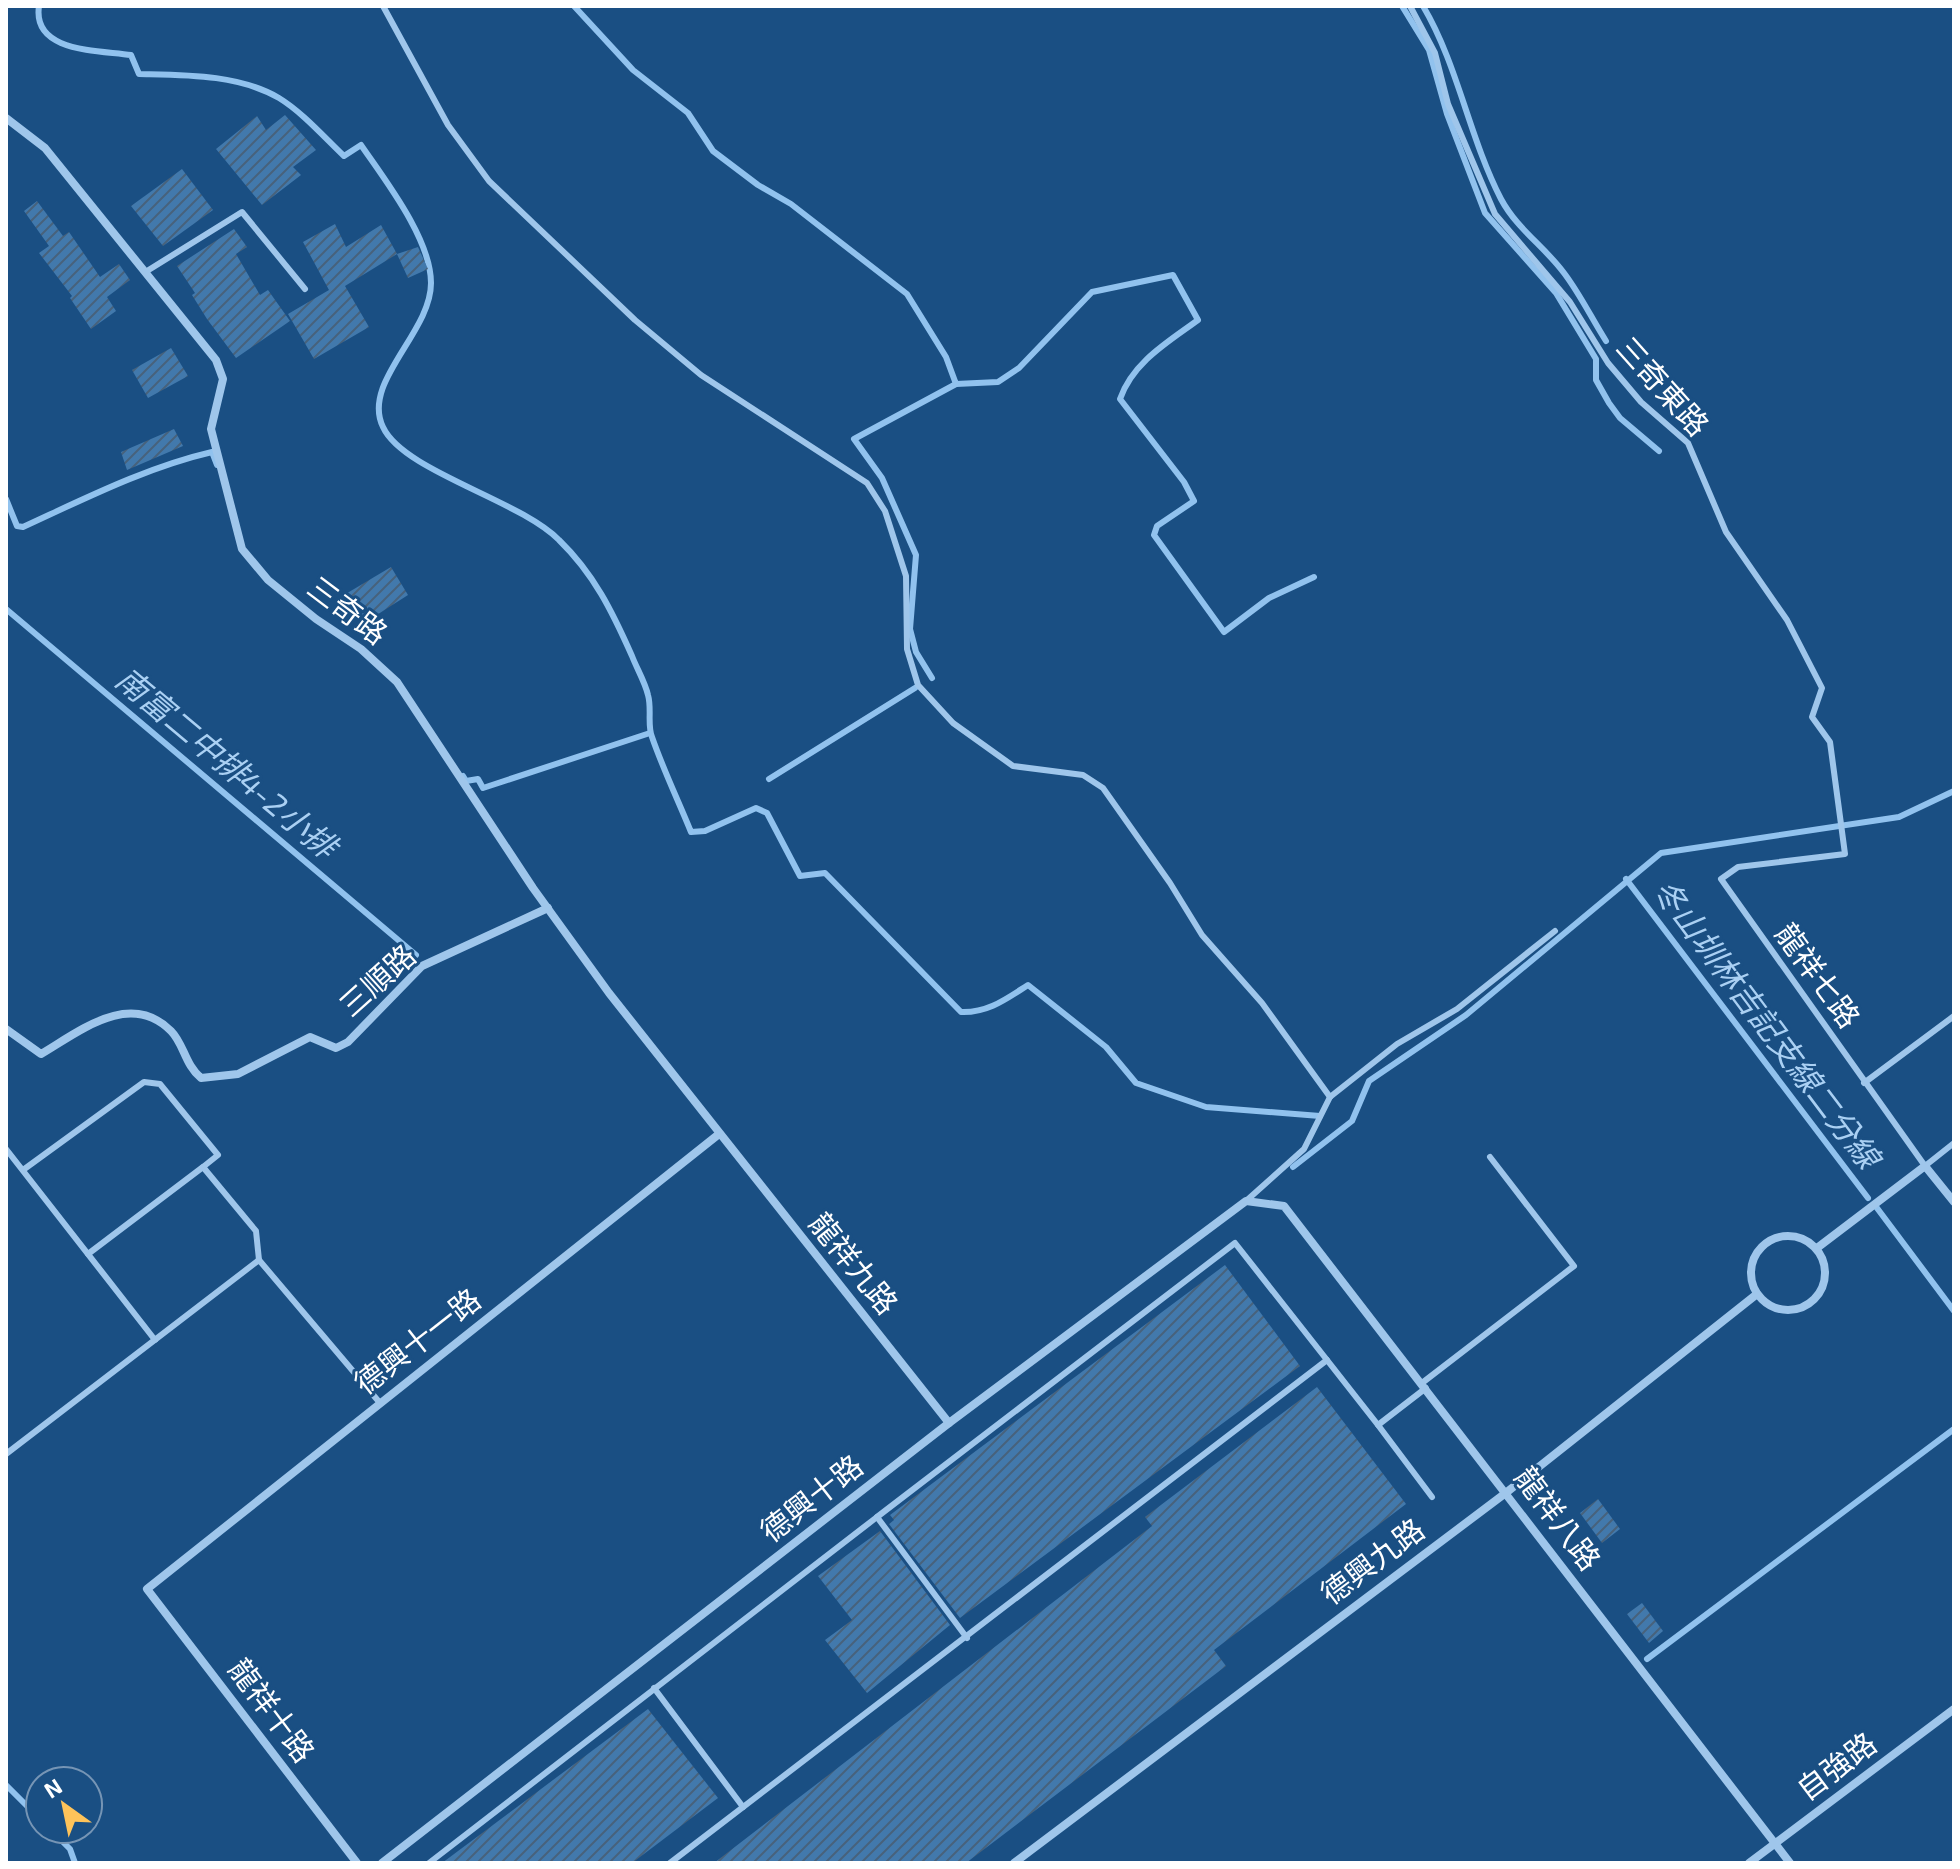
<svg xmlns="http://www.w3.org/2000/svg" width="1960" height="1869" font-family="'Exo 2','Noto Sans TC',sans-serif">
	<defs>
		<pattern id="building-hatch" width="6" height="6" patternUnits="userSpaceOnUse" patternTransform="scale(2)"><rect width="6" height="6" fill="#4279ac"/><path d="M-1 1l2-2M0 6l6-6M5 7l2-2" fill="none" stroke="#47627c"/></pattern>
	</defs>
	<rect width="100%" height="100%" fill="#1a4f83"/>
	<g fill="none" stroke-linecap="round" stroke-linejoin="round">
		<!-- stream -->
		<g stroke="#91c2ee" stroke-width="6">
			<path d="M39,6C32,53 99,50 131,55L139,74C184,75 238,74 279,98C302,112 324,137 344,156L361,145C385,180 431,239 431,283C431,333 361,382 383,427C403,471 520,500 559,540C594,574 612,611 632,656C637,669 645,682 648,695C652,709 647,725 652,737C663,769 678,800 691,832L705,831L756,808L767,813L800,876L825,873L961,1012C988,1013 1006,999 1028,985L1106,1047L1136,1083L1206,1107L1320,1116"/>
			<path d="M574,6L633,70L688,113L713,151L758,185L791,204L907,294L946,357L956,384L998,382L1019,368L1092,292L1173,275L1198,320C1168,342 1133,362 1120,399L1184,482L1194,501L1157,526L1154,535L1224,632L1269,598L1314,577"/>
			<polyline points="1402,6 1429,50 1447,114 1485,213 1556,293 1596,359 1596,380 1609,403 1620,418 1659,451"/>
			<path d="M1423,6C1458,65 1469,137 1501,199C1517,229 1544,246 1564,273C1580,294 1592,319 1606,341"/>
			<path d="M6,499L17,526L23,527C84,499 147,467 212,452L217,465"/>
			<polyline points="6,609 416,955"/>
			<polyline points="932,678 916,652 910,629 916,555 882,478 854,439 956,384"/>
			<polyline points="463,776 466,781 478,779 483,788 650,733"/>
			<polyline points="769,779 915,688"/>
			<polyline points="1626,879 1868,1198"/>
			<polyline points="1293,1167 1352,1121 1369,1081 1466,1015 1661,853 1899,817 1954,791"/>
			<polyline points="1877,1208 1954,1311"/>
			<polyline points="1647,1659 1954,1429"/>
			<polyline points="6,1785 40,1819"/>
			<polyline points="50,1829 70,1849 75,1863"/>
		</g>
	</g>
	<!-- building -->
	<g fill="url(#building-hatch)">
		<polygon points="285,115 316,150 293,167 301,175 262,205 216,149 257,116 266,130"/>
		<polygon points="182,169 213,210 163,246 131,206"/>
		<polygon points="37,201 63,236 69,232 100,277 119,264 130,280 107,297 116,311 91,329 70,298 72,296 39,253 49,246 24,211"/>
		<polygon points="335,224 346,247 381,225 397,254 345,286 369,327 314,359 288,314 329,290 303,242"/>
		<polygon points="234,229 247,247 236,254 260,295 268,290 290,321 236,358 207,319 192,295 195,293 177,266"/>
		<polygon points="418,247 428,269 408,278 397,254"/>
		<polygon points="171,348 188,376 148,398 132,370"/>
		<polygon points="174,429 183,446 127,470 121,452"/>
		<polygon points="391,567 408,595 361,625 344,595"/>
		<polygon points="1225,1265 1300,1366 960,1618 889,1524 894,1520 890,1515"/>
		<polygon points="1317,1387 1406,1504 1214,1650 1226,1666 966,1863 714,1863 1152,1526 1145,1517"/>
		<polygon points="1598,1499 1620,1529 1602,1543 1580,1513"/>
		<polygon points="880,1531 950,1625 867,1693 825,1640 852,1620 818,1576"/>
		<polygon points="1642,1603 1663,1631 1649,1643 1627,1614"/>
		<polygon points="648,1709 718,1798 632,1863 442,1863"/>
	</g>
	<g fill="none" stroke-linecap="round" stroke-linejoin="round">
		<!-- lane -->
		<g stroke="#9fc6eb" stroke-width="6">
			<polyline points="383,6 448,125 489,181 635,320 701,375 867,483 885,511 906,576 907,649 918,685 953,723 1013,766 1083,775 1103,788 1170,883 1202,935 1262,1003 1330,1097"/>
			<polyline points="1410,6 1435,53 1448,104 1495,214 1570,302 1608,363 1641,402 1688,443 1726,532 1787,620 1822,688 1812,717 1830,742 1845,854 1738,867 1721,879 1925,1166 1954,1143"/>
			<polyline points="147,271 242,212 305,289"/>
			<polyline points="1864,1083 1954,1016"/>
			<polyline points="6,1149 155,1340"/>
			<polyline points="23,1170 144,1082 160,1084 218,1155 203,1167 256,1231 259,1260"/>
			<polyline points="1246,1201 1304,1149 1330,1097 1397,1044 1457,1009 1555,931"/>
			<polyline points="88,1254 203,1167"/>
			<polyline points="1422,1383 1574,1266 1490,1157"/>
			<polyline points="1426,1388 1378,1425 1432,1497"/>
			<polyline points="6,1454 259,1260 380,1403"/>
			<polyline points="967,1638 877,1517 1235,1243 1327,1360"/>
			<polyline points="654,1688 743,1807"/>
			<polyline points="429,1863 877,1517"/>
			<polyline points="670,1863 1327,1360 1378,1425"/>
		</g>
		<!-- street -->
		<g stroke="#9fc6eb" stroke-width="8">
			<polyline points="6,118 45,148 216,360 223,379 211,429 242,549 268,580 316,619 361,649 397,682 533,888 609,993 949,1423"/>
			<path d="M6,1029L41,1054C80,1031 130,990 171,1031C184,1044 185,1065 201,1078L238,1074L310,1037L336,1048L348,1042L422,966L548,908"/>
			<circle cx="1788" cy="1273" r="37"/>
			<polyline points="1817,1248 1925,1166 1954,1202"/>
			<polyline points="357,1863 147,1589 719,1134"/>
			<polyline points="382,1863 949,1423 1246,1201 1284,1206 1790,1863"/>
			<polyline points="1014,1863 1507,1492 1757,1294"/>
			<polyline points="1749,1863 1954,1709"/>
		</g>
	</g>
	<g text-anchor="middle" stroke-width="6" stroke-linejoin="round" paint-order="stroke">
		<!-- street labels -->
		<g font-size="30" fill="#fff" stroke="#1a4f83">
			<text transform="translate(1662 387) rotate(48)" y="10">三奇東路</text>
			<text transform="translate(347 611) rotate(37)" y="10">三奇路</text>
			<text transform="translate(1817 976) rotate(54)" y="10">龍祥七路</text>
			<text transform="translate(378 981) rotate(-42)" y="10">三順路</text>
			<text transform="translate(853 1264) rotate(51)" y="10">龍祥九路</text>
			<text transform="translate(418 1342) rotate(-38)" y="10">德興十一路</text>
			<text transform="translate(812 1499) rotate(-38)" y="10">德興十路</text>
			<text transform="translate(1557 1519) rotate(53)" y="10">龍祥八路</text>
			<text transform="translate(1373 1562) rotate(-37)" y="10">德興九路</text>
			<text transform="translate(271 1711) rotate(53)" y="10">龍祥十路</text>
			<text transform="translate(1837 1767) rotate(-37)" y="10">自強路</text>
		</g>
		<!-- water labels -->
		<g font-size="32" font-style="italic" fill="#aad0f3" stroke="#1a4f83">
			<text transform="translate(226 763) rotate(40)" y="11">南富二中排4-2小排</text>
			<text transform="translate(1766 1024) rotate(53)" y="11">冬山圳林吉記支線二分線</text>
		</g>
	</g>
	<!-- border -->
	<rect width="1960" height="1869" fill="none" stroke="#ffffff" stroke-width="16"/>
	<!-- north arrow -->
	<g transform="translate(64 1805) rotate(327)"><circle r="38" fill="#1a4f83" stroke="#7695b5" stroke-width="2"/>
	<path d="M0-6L14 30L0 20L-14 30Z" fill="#fec35a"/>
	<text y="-12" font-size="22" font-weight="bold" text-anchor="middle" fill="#ffffff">N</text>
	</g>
</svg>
